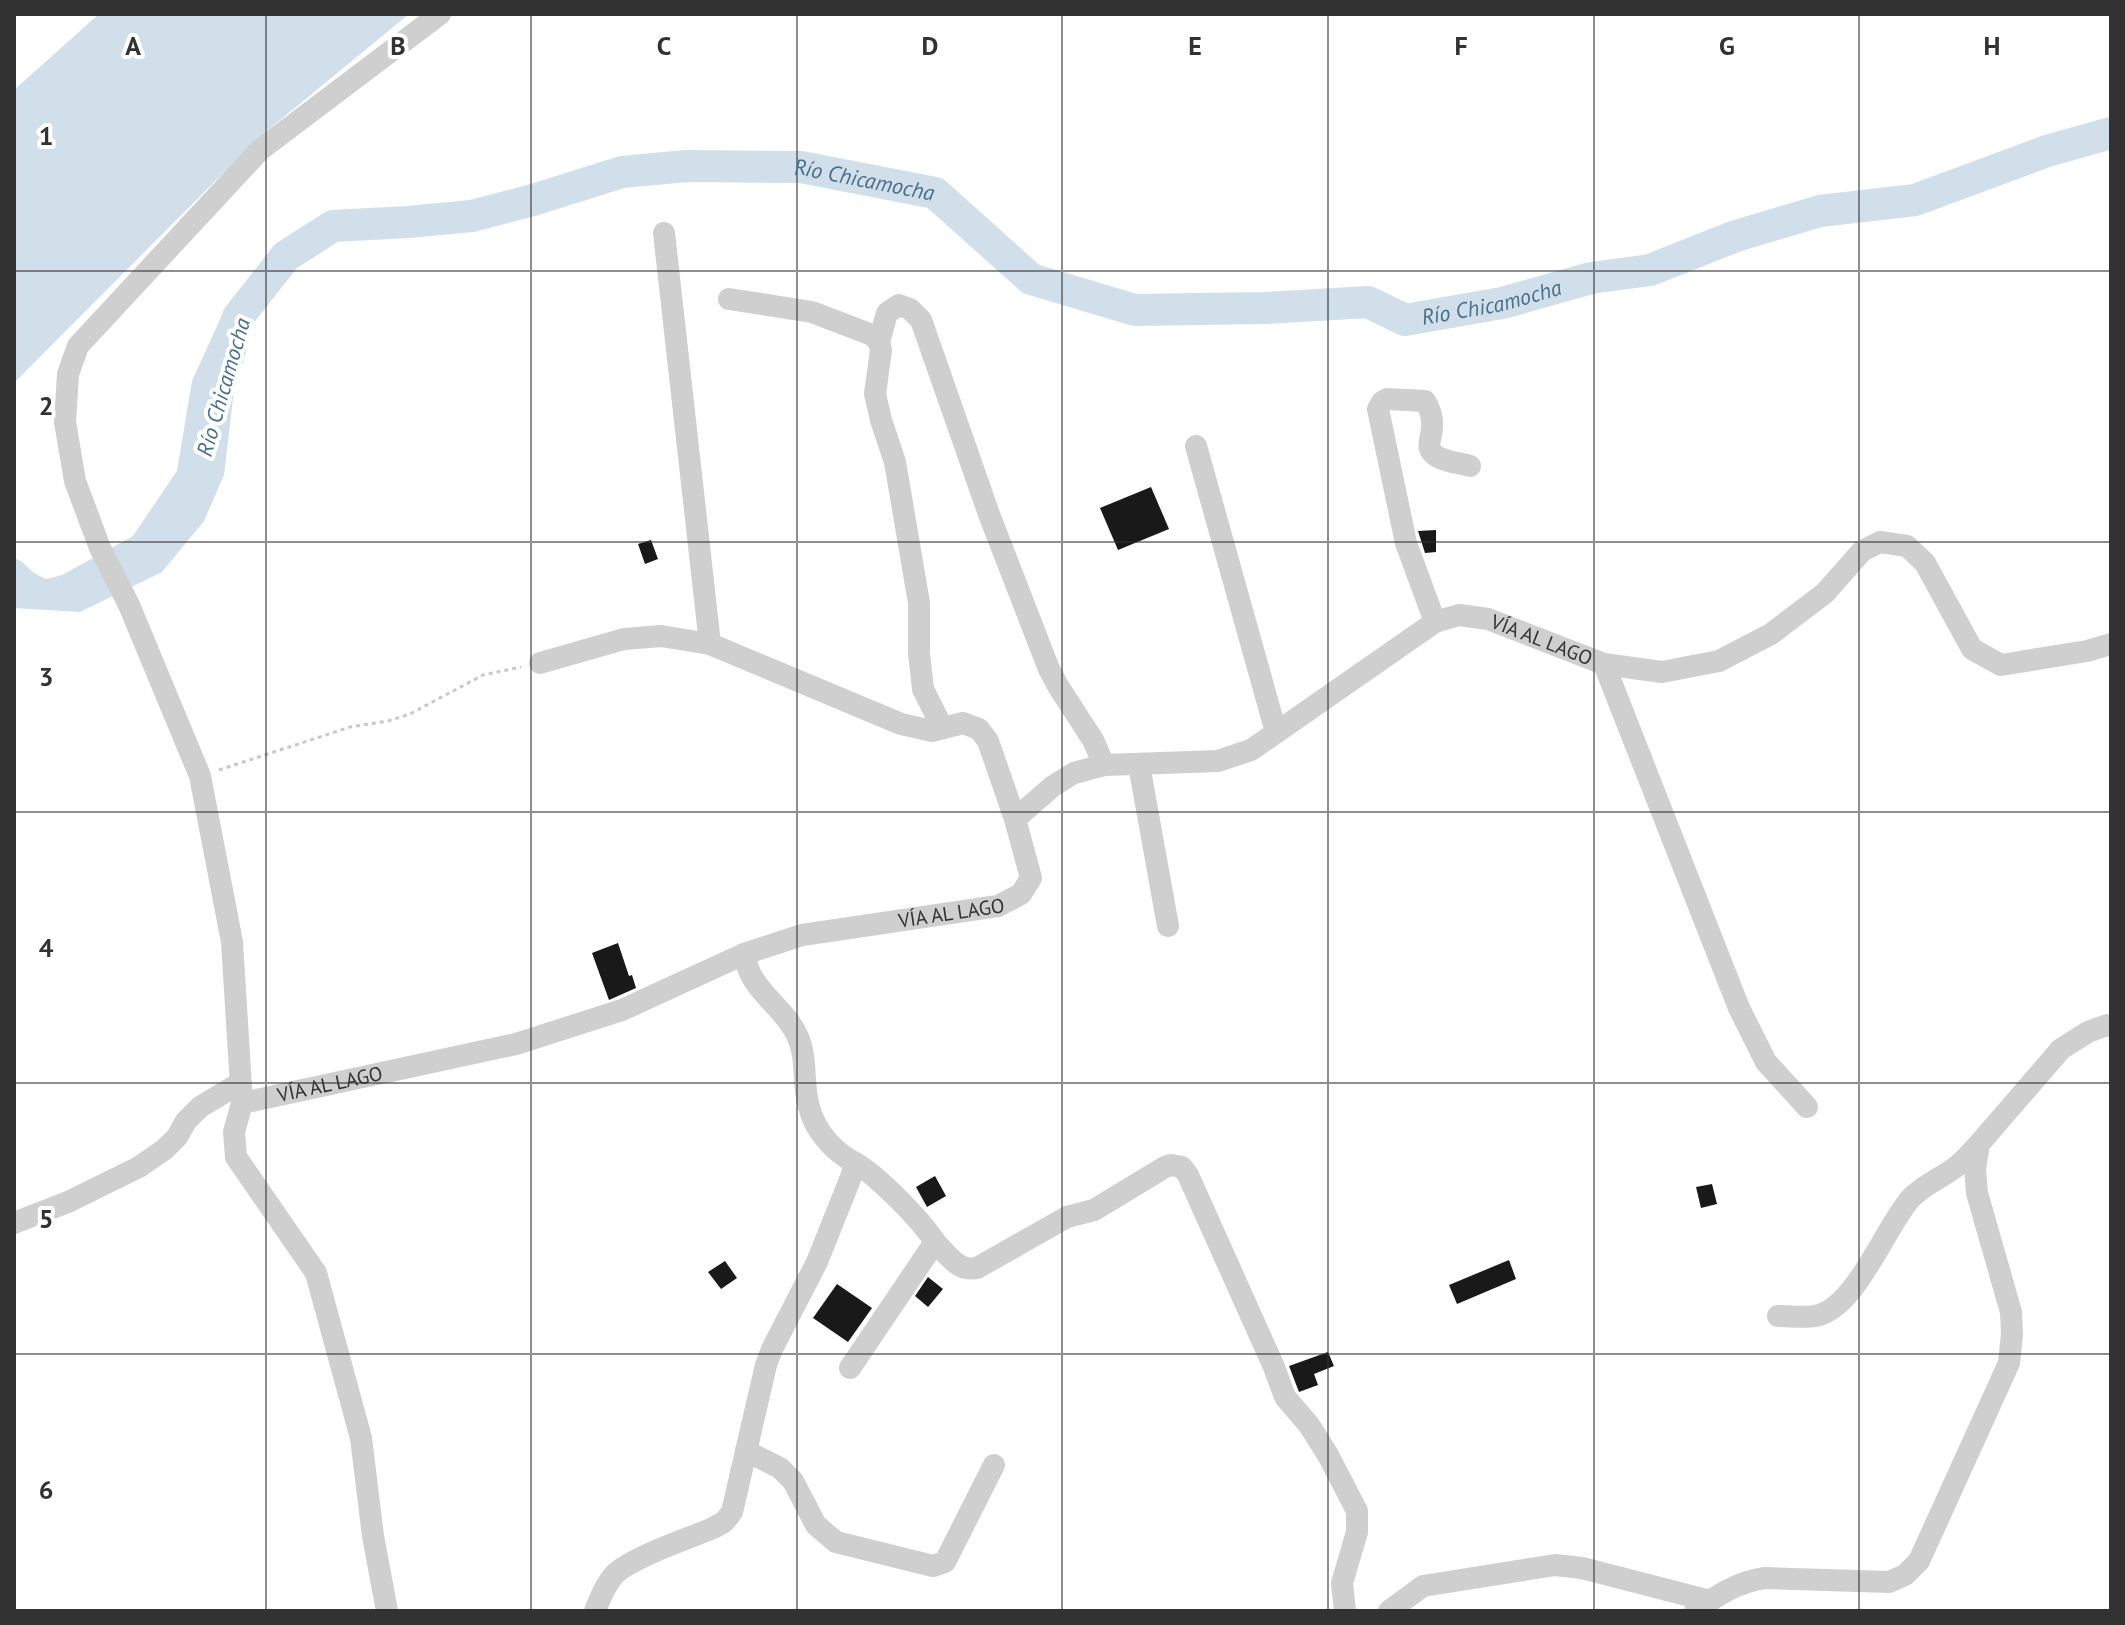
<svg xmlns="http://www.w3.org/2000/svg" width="2125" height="1625" font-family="'PT Sans',sans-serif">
	<rect width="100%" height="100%" fill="#fff"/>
	<!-- water -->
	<g fill="#d1dfea">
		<polygon points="99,14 409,14 257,139 14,383 14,90"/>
		<polygon points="222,315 254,320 234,390 224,475 204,521 162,572 80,612 14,608 14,558 21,561 34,573 46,579 62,575 133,536 177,471 192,381"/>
	</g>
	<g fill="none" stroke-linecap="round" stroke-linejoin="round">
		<!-- river -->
		<path stroke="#d1dfea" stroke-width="32" id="s1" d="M228,357L238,317L286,256L333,226L408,222L472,216L533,200L622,172L686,166L801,167L935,193L1031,279L1135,310L1265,308L1368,302L1405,320L1502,303L1591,278L1650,270L1736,236L1820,211L1915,200L2047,151L2111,133"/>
	</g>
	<!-- building -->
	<g fill="#191919">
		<polygon points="1151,487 1169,529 1118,550 1100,508"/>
		<polygon points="1436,530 1436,552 1425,553 1418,531"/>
		<polygon points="651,540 658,559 645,564 638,544"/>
		<polygon points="618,943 629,976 632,975 636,988 609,1000 592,953"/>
		<polygon points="935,1176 946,1196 927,1207 916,1187"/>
		<polygon points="1712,1184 1717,1204 1701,1208 1696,1187"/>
		<polygon points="1509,1260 1516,1279 1457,1304 1449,1285"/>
		<polygon points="725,1261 737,1278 721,1289 708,1272"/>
		<polygon points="928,1277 943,1289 928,1307 915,1296"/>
		<polygon points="837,1284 872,1308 848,1342 813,1318"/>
		<polygon points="1328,1352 1334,1366 1314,1374 1318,1385 1299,1392 1289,1366"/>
	</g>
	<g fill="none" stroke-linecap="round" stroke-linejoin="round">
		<!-- path -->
		<polyline stroke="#c9c9c9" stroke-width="3" stroke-dasharray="4 4" stroke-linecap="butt" points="219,770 350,727 388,721 410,714 483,675 521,667"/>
		<!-- minor -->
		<g stroke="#cfcfcf" stroke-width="22">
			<polyline points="664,233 710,644"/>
			<polyline points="729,299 812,312 872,335 879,342 881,350 875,394 881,420 895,462 919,603 919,653 923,689 942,727"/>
			<polyline points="879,342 887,313 899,305 910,309 921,320 990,517 1049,669 1058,686 1093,740 1104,765"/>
			<polyline points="1196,446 1276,732"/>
			<path d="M1435,622L1406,543L1378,409L1382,402L1387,399L1425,401C1430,409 1433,418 1432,427C1432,439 1423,449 1438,457C1447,462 1460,463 1470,466"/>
			<polyline points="540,663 624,639 661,636 710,644 901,724 932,731 963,723 979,729 988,741 1015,819"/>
			<polyline points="1604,664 1739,1008 1766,1062 1807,1107"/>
			<polyline points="1139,765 1168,926"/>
			<polyline points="242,1103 232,942 200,776 129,605 100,548 75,481 65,422 68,374 78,346 260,150 440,14"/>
			<polyline points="14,1223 68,1202 139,1167 165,1149 177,1137 186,1121 200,1107 240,1083"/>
			<path d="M935,1242C948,1255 958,1272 977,1268L1067,1217L1094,1210L1165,1167L1171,1165L1182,1167L1188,1175L1274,1367L1285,1397L1309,1425L1328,1455L1357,1511V1532L1342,1583L1345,1611"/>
			<path d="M1778,1316C1790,1316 1804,1318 1815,1316C1855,1310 1885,1227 1911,1198C1927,1182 1942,1178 1957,1166C1965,1160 1972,1151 1979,1144"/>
			<path d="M850,1368L935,1242C922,1221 876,1174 855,1163"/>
			<polyline points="746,1451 780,1468 793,1481 816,1525 836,1542 933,1566 945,1562 994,1465"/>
			<path id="s2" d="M387,1611L373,1536L361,1438L316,1273L236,1157L234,1132L242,1103L516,1044L622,1010L744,954L802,935L998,906L1021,894L1031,878L1015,819L1053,786L1074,773L1104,765L1218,761L1251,750L1435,622L1459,615L1488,619L1604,664L1662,672L1719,661L1771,634L1825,593L1862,551L1880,542L1907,546L1925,563L1972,649L2001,665L2087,651L2111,644"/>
			<path d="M595,1611C600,1598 606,1583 616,1573C635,1556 688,1539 713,1528L724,1522L732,1512L766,1365L772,1349L817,1262L851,1177L855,1163C833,1151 815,1131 809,1107C802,1084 808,1058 797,1035C787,1013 764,998 752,977C748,970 746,961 744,954"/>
			<polyline points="1389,1611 1423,1586 1555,1565 1582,1568 1710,1601"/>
			<path d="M1695,1611C1718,1595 1737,1582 1765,1578L1889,1582L1905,1575L1919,1561L2009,1363L2012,1334L2011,1312L1977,1193L1975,1169L1979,1144L2061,1049L2088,1032L2107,1025L2111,1026"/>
		</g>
	</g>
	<!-- grid -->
	<path fill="none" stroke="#323232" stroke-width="2" stroke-opacity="0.55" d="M266,14V1611M531,14V1611M797,14V1611M1062,14V1611M1328,14V1611M1594,14V1611M1859,14V1611M14,271H2111M14,542H2111M14,812H2111M14,1083H2111M14,1354H2111"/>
	<g text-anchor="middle" stroke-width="8" stroke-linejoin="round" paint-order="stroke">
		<!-- street labels -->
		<g font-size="20" fill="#323232" stroke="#fff">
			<text dy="7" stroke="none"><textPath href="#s2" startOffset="2024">VÍA AL LAGO</textPath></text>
			<text dy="7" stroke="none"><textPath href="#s2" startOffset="1280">VÍA AL LAGO</textPath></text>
			<text dy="7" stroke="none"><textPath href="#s2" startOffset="632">VÍA AL LAGO</textPath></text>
		</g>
		<!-- water labels -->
		<g font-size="22" font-style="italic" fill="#486f8c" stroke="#fff">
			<text dy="8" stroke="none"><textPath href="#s1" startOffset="714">Río Chicamocha</textPath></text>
			<text dy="8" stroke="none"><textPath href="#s1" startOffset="1386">Río Chicamocha</textPath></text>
			<text transform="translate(223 387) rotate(-74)" y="8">Río Chicamocha</text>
		</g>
	</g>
	<g font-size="26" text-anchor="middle" font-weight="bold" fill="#323232" stroke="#fff" stroke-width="8" stroke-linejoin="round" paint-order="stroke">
		<text x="133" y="55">A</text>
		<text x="398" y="55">B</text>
		<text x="664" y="55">C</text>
		<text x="930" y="55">D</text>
		<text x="1195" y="55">E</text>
		<text x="1461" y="55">F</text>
		<text x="1727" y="55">G</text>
		<text x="1992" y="55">H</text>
		<text x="46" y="145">1</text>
		<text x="46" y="415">2</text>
		<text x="46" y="686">3</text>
		<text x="46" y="957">4</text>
		<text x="46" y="1228">5</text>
		<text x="46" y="1499">6</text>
	</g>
	<!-- border -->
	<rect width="2125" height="1625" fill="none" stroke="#323232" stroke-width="32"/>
</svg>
